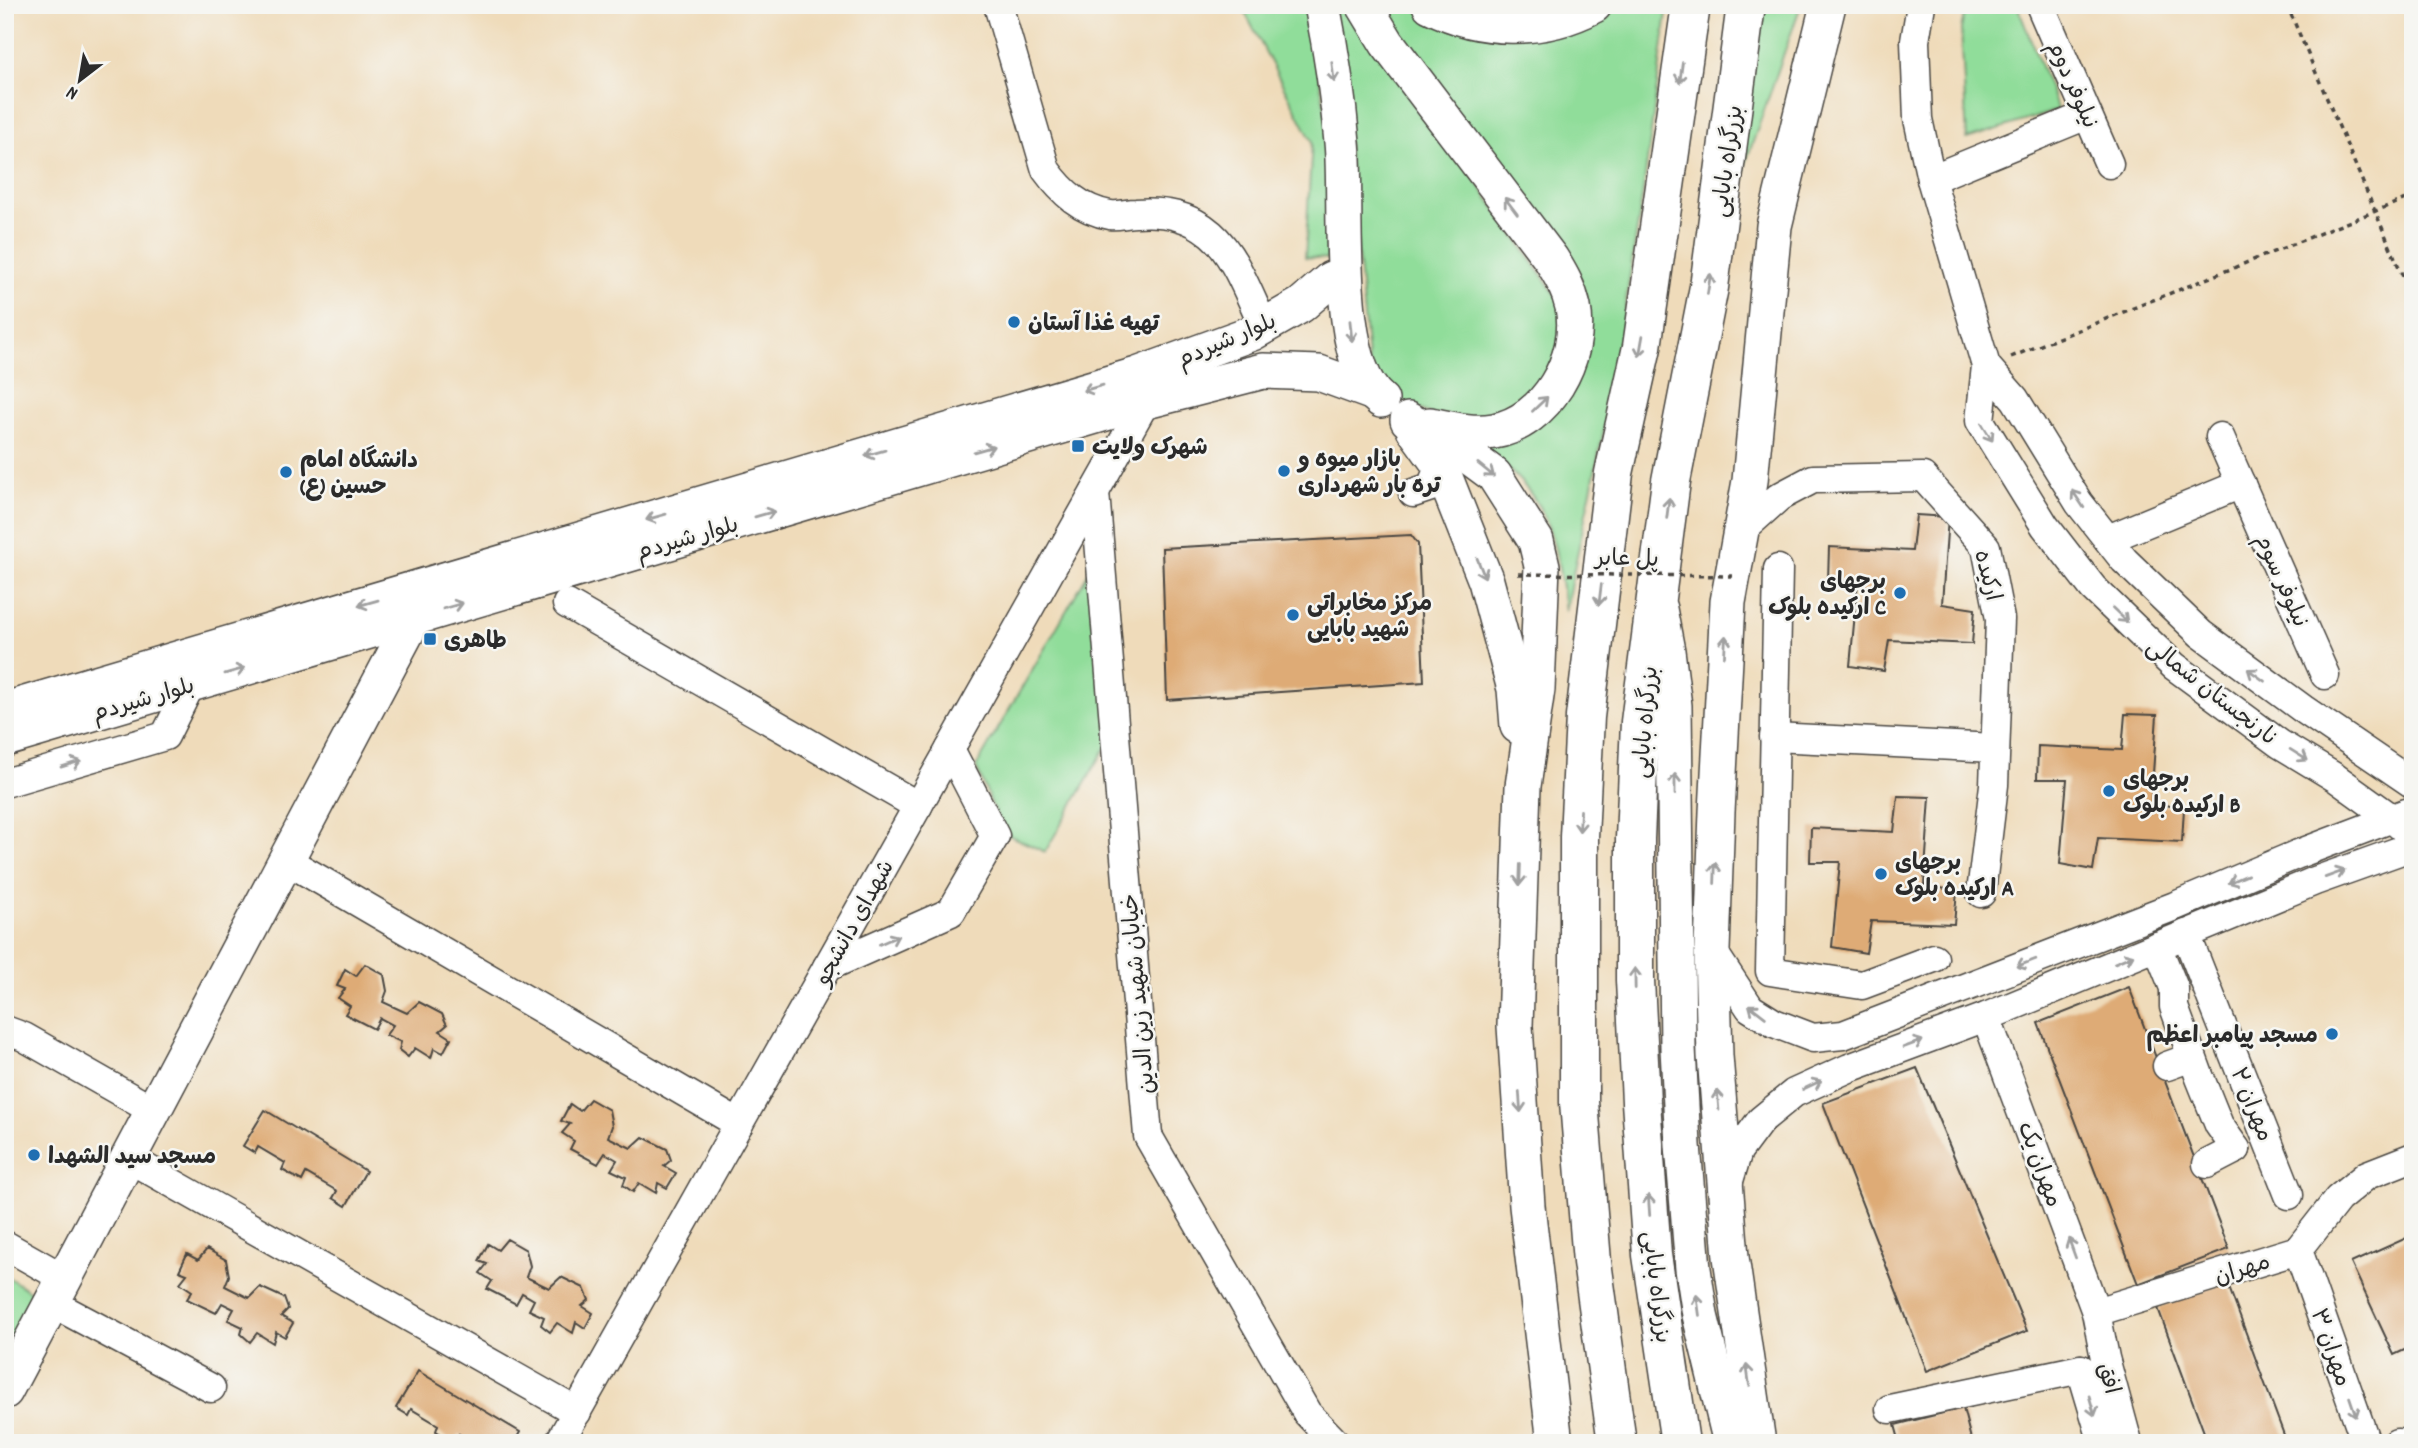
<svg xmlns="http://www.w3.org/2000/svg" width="2418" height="1448" font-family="Dekko,'Playpen Sans Arabic',sans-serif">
	<rect width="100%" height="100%" fill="#f6f6f2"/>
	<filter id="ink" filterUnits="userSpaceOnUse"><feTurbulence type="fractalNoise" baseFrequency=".0143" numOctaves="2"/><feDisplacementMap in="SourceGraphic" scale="14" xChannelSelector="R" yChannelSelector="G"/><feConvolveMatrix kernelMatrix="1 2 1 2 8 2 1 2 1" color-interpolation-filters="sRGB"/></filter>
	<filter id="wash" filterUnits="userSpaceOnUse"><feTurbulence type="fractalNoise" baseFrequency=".00686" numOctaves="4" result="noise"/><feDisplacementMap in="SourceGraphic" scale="28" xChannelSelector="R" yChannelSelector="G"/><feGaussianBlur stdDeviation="1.57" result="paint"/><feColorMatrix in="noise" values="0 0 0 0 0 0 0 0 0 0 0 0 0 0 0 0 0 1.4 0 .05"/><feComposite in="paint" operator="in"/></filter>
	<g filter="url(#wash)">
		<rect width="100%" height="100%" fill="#efdbba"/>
		<!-- green -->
		<g fill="#90dd9a" stroke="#5e8462" stroke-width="2">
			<polygon points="1241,5 1306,5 1329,130 1327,259 1305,257 1312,141"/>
			<polygon points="1334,5 1353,5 1562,304 1558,363 1513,413 1443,420 1402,401 1369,368"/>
			<path d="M1379,5H1410L1422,14L1609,5H1668L1644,184L1611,397L1565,611C1556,536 1548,492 1480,448L1512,438L1585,327Z"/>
			<polygon points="1764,5 1801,5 1734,196"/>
			<polygon points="1966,5 2017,5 2058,110 1967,139 1961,29"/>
			<polygon points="1091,568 1112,737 1045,852 1004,833 976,767"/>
			<polygon points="5,1275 34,1294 5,1353"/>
		</g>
		<g id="blocks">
			<!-- building -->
			<g fill="#deab76">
				<polygon points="1916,515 1948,517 1942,604 1975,609 1972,644 1889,640 1884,671 1850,666 1858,581 1828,581 1829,547 1912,551"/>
				<polygon points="1411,535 1418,544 1424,682 1167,700 1162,548"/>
				<polygon points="2125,714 2157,715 2151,803 2184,808 2182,842 2098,838 2093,870 2060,864 2067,779 2037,779 2038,746 2122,750"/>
				<polygon points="1898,796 1930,797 1924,885 1957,891 1954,924 1871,921 1866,953 1832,947 1840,862 1810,862 1811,828 1894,832"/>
				<polygon points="365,964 384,975 387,991 383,1002 407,1013 419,1002 442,1014 447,1025 440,1031 451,1038 443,1053 434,1048 431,1058 415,1048 408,1057 399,1050 401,1042 386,1035 393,1025 380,1018 374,1029 345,1014 350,1006 338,998 345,989 337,986 345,969 356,976"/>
				<polygon points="2129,987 2229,1249 2138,1284 2038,1023"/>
				<polygon points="1917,1068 2027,1331 1927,1371 1823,1103"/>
				<polygon points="590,1099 609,1110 612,1126 608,1137 631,1148 643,1137 667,1149 671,1160 664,1166 676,1173 667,1188 658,1183 656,1193 639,1183 633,1192 623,1185 626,1177 611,1170 617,1160 605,1153 598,1164 570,1149 574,1141 562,1133 570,1124 561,1121 570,1104 580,1111"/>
				<polygon points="265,1110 366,1171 346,1206 333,1198 337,1191 306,1173 302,1181 282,1170 285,1163 258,1147 255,1153 243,1146"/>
				<polygon points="2413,1235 2413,1346 2394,1355 2351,1263"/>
				<polygon points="507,1239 526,1250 530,1266 526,1277 549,1288 561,1277 584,1288 589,1300 582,1306 593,1313 585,1328 576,1322 573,1333 557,1323 550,1332 541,1325 544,1317 529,1310 534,1300 522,1293 516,1304 487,1289 492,1281 480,1273 487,1264 479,1261 488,1244 498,1250"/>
				<polygon points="207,1249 226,1260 229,1276 225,1286 249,1298 260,1287 284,1298 288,1309 281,1316 293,1323 285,1337 276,1332 273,1343 257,1333 250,1342 241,1334 243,1327 228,1320 234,1309 222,1303 216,1313 187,1299 192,1291 180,1283 187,1274 179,1271 187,1254 198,1260"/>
				<polygon points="2227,1282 2287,1443 2208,1443 2158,1308"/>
				<polygon points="418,1371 520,1432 514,1443 473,1443 459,1434 455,1442 436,1431 438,1425 411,1409 408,1415 396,1408"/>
				<polygon points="1963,1408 1972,1443 1900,1443 1895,1425"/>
			</g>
		</g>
	</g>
	<g filter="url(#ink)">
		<use href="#blocks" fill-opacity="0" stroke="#484540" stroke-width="2"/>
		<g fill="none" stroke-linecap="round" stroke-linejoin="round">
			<defs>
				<g id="minor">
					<path d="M998,5L1046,170C1062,192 1081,210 1110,215C1118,216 1128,213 1136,213C1164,211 1189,215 1211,234C1236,256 1249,296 1264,326"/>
					<polyline points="1921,5 1915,41 1918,119 1931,179 1986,366 1980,421 2045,526 2093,588 2174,666 2280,744 2336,778 2393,819 2413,837"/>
					<polyline points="2040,5 2109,164"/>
					<polyline points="1931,179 2087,115"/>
					<polyline points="1986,366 2015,399 2079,503 2124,560 2201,634 2303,709 2413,784"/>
					<polyline points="2220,437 2325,675"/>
					<polyline points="1095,492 1148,1136 1307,1413 1336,1443"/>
					<polyline points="1413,493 1431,487 1440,465"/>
					<polyline points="1742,530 1779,497 1813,479 1923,477 1986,547 2000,619 1994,785 1981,893"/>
					<polyline points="2108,539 2241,484"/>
					<polyline points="1778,569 1770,971 1862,985 1934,958"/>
					<polyline points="567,604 918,806"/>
					<polyline points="1774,737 1995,748"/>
					<polyline points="5,783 165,736 191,684"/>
					<polyline points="286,860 739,1124"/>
					<polyline points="2186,934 2289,1195"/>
					<polyline points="2157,946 2174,988 2174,1007 2200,1078 2219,1125 2236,1149"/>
					<polyline points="1712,950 1750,1008 1774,1023 1813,1038 1843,1035 2175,906 2298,854 2406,813"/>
					<polyline points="827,967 951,912 995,836 950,749"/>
					<polyline points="1986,1017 2096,1312 2105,1358 2128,1443"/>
					<polyline points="5,1030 24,1037 154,1111"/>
					<polyline points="2167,1066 2192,1057"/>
					<polyline points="128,1158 577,1412"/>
					<polyline points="2207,1164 2236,1149"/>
					<polyline points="1728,1184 1738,1151 1761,1120 1794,1093 1849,1068 1986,1017 2315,881 2413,846"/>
					<polyline points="5,1245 65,1279"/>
					<polyline points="2298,1250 2366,1443"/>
					<polyline points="52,1303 211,1388"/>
					<polyline points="2096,1312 2298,1250 2338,1199 2367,1175 2413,1157"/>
					<polyline points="2081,1369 2103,1443"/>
					<polyline points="1890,1409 2081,1369"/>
					<polyline points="559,1443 1146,401 1142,389"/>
					<polyline points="2397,1443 2398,1443"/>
				</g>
				<g id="major">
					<path d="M1322,5C1331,50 1338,96 1342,142C1348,202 1332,362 1381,400"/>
					<path d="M1364,5L1387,43L1551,259C1561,275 1569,289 1573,307C1583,358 1546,422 1494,431C1472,435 1451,429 1430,425"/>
					<path d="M1430,5C1481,31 1542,33 1594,5"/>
					<polyline points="1408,420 1452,444 1494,475 1536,541 1542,566 1537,689 1523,786 1515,1026 1527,1206 1555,1443"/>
					<polyline points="1414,429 1440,465 1486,581 1515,689 1518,726"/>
					<polyline points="1659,609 1667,651 1674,706 1678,1048 1683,1145 1693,1269 1700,1315 1731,1443"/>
					<polyline points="5,710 1137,375 1252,333 1301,305 1331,279"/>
					<polyline points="5,739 1146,401 1263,371 1319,373 1371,392"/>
					<polyline points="5,1391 414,618 411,605"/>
					<polyline points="1758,1443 1731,1257 1715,1056 1712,950 1717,812 1728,602 1750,481 1774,226 1828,5"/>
				</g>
				<g id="highway">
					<polyline points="1617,1443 1592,1262 1579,1102 1579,837 1585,717 1614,473 1642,347 1691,5"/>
					<polyline points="1680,1443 1652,1255 1641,1102 1635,980 1635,839 1640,722 1671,481 1709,287 1746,5"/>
				</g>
			</defs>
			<!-- minor casing -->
			<use href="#minor" stroke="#484540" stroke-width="31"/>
			<!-- major casing -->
			<use href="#major" stroke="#484540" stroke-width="38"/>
			<!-- highway casing -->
			<use href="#highway" stroke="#484540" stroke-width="41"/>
			<!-- path -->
			<g stroke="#484540" stroke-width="3.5" stroke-dasharray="5 5" stroke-linecap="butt">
				<polyline points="2287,5 2413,300"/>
				<polyline points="2011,357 2413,196"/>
			</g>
			<!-- minor -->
			<use href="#minor" stroke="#fff" stroke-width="28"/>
			<!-- major -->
			<use href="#major" stroke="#fff" stroke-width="35"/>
			<!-- highway -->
			<use href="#highway" stroke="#fff" stroke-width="38"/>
			<!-- path-bridge -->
			<polyline stroke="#484540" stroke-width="3.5" stroke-dasharray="5 5" stroke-linecap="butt" points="1518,574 1735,576"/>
		</g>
		<!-- one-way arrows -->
		<defs><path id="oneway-shaft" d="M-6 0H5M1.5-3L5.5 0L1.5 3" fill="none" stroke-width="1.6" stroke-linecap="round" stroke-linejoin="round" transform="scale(1.75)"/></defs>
		<g stroke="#a0a0a0">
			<use href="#oneway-shaft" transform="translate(1333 72) rotate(83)"/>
			<use href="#oneway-shaft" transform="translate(1681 73) rotate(98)"/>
			<use href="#oneway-shaft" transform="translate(1511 206) rotate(-127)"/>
			<use href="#oneway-shaft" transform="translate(1709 284) rotate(-81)"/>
			<use href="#oneway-shaft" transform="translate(1351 331) rotate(84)"/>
			<use href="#oneway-shaft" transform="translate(1641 346) rotate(100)"/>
			<use href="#oneway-shaft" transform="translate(1093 388) rotate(164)"/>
			<use href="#oneway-shaft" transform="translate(1540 404) rotate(-44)"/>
			<use href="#oneway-shaft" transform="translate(1987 432) rotate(58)"/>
			<use href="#oneway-shaft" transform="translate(984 449) rotate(-16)"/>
			<use href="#oneway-shaft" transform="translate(875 453) rotate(164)"/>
			<use href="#oneway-shaft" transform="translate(1486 470) rotate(39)"/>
			<use href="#oneway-shaft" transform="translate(2078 499) rotate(-124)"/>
			<use href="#oneway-shaft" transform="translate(1668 508) rotate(-83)"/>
			<use href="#oneway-shaft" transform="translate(765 514) rotate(-16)"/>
			<use href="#oneway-shaft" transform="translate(656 517) rotate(164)"/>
			<use href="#oneway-shaft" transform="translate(1481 568) rotate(68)"/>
			<use href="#oneway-shaft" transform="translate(1600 595) rotate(97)"/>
			<use href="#oneway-shaft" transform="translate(368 603) rotate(164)"/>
			<use href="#oneway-shaft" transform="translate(453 606) rotate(-16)"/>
			<use href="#oneway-shaft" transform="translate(2120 615) rotate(44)"/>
			<use href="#oneway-shaft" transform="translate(1725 646) rotate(-87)"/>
			<use href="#oneway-shaft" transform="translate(235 671) rotate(-16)"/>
			<use href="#oneway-shaft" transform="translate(2256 675) rotate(-144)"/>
			<use href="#oneway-shaft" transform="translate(2299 755) rotate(32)"/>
			<use href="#oneway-shaft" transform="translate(71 764) rotate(-17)"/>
			<use href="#oneway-shaft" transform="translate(1675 784) rotate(-90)"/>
			<use href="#oneway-shaft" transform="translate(1580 821) rotate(93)"/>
			<use href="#oneway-shaft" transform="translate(1715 873) rotate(-88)"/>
			<use href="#oneway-shaft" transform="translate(2335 874) rotate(-20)"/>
			<use href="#oneway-shaft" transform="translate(1520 875) rotate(92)"/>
			<use href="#oneway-shaft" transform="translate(2238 879) rotate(157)"/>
			<use href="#oneway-shaft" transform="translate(889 940) rotate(-24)"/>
			<use href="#oneway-shaft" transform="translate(2124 959) rotate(-23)"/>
			<use href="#oneway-shaft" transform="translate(2026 963) rotate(159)"/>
			<use href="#oneway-shaft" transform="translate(1635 978) rotate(-91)"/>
			<use href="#oneway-shaft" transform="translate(1757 1011) rotate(-142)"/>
			<use href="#oneway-shaft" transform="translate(1913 1044) rotate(-20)"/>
			<use href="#oneway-shaft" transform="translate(1812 1085) rotate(-25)"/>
			<use href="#oneway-shaft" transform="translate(1718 1100) rotate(-95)"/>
			<use href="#oneway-shaft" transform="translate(1520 1102) rotate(86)"/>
			<use href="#oneway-shaft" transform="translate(1649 1205) rotate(-94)"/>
			<use href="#oneway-shaft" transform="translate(2072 1248) rotate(-110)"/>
			<use href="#oneway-shaft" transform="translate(1698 1305) rotate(-98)"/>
			<use href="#oneway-shaft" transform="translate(1748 1375) rotate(-98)"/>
			<use href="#oneway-shaft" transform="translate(2092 1406) rotate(74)"/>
			<use href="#oneway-shaft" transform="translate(2353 1407) rotate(71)"/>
		</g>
	</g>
	<!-- markers -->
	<g fill="#1f6fb2" stroke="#f6f6f2" stroke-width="2.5">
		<circle cx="1014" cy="322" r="7"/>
		<rect x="1071" y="439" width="14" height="14" rx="3.5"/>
		<circle cx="1284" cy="471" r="7"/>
		<circle cx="286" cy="472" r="7"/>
		<circle cx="1900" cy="593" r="7"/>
		<circle cx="1293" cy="615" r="7"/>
		<rect x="423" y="632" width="14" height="14" rx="3.5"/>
		<circle cx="2109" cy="791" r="7"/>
		<circle cx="1881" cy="874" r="7"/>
		<circle cx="2332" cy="1034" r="7"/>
		<circle cx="34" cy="1155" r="7"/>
	</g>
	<g text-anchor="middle" stroke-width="5" stroke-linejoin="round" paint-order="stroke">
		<!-- street labels -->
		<g font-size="23" fill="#2b2b2b" stroke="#f6f6f2">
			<text transform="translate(2074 84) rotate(66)" y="8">نیلوفر دوم</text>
			<text transform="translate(1726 161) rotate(-82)" y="8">بزرگراه بابایی</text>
			<text transform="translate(1226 339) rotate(-23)" y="8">بلوار شیردم</text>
			<text transform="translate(687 537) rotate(-16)" y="8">بلوار شیردم</text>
			<text transform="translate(1627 557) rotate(1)" y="8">پل عابر</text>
			<text transform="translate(1989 575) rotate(76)" y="8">ارکیده</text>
			<text transform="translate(2283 580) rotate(66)" y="8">نیلوفر سوم</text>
			<text transform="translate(2213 691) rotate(38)" y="8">نارنجستان شمالی</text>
			<text transform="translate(143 698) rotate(-16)" y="8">بلوار شیردم</text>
			<text transform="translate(1644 722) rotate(-85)" y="8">بزرگراه بابایی</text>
			<text transform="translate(853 922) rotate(-61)" y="8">شهدای دانشجو</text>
			<text transform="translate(1137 994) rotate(-95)" y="8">خیابان شهید زین الدین</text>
			<text transform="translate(2253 1104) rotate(68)" y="8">مهران ۲</text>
			<text transform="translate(2041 1164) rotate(70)" y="8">مهران یک</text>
			<text transform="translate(2242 1268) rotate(-17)" y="8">مهران</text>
			<text transform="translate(1658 1287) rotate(83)" y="8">بزرگراه بابایی</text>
			<text transform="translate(2332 1347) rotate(71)" y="8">مهران ۳</text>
			<text transform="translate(2110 1378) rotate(75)" y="8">افق</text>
		</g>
		<!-- poi labels -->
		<g font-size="23" font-weight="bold" fill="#2b2b2b" stroke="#f6f6f2" text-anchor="start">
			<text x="1028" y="330">تهیه غذا آستان</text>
			<text x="1092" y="454">شهرک ولایت</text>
			<text x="1298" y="466">بازار میوه و<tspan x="1298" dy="26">تره بار شهرداری</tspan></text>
			<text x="300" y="467">دانشگاه امام<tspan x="300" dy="26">حسین (ع)</tspan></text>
			<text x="1886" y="588" text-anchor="end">برجهای<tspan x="1886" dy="26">ارکیده بلوک C</tspan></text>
			<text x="1307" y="610">مرکز مخابراتی<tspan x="1307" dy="26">شهید بابایی</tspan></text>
			<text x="444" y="647">طاهری</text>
			<text x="2123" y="786">برجهای<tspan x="2123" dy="26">ارکیده بلوک B</tspan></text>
			<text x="1895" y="869">برجهای<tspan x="1895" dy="26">ارکیده بلوک A</tspan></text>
			<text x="2318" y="1042" text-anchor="end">مسجد پیامبر اعظم</text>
			<text x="48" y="1163">مسجد سید الشهدا</text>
		</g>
	</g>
	<!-- margin -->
	<rect width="2418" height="1448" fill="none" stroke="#f6f6f2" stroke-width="28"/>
	<!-- north arrow -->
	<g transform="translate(80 80) rotate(211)" stroke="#f6f6f2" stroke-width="5" paint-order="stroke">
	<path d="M0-5L12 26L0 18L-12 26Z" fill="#2b2b2b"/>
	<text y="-10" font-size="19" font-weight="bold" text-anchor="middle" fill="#2b2b2b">N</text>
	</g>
</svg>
